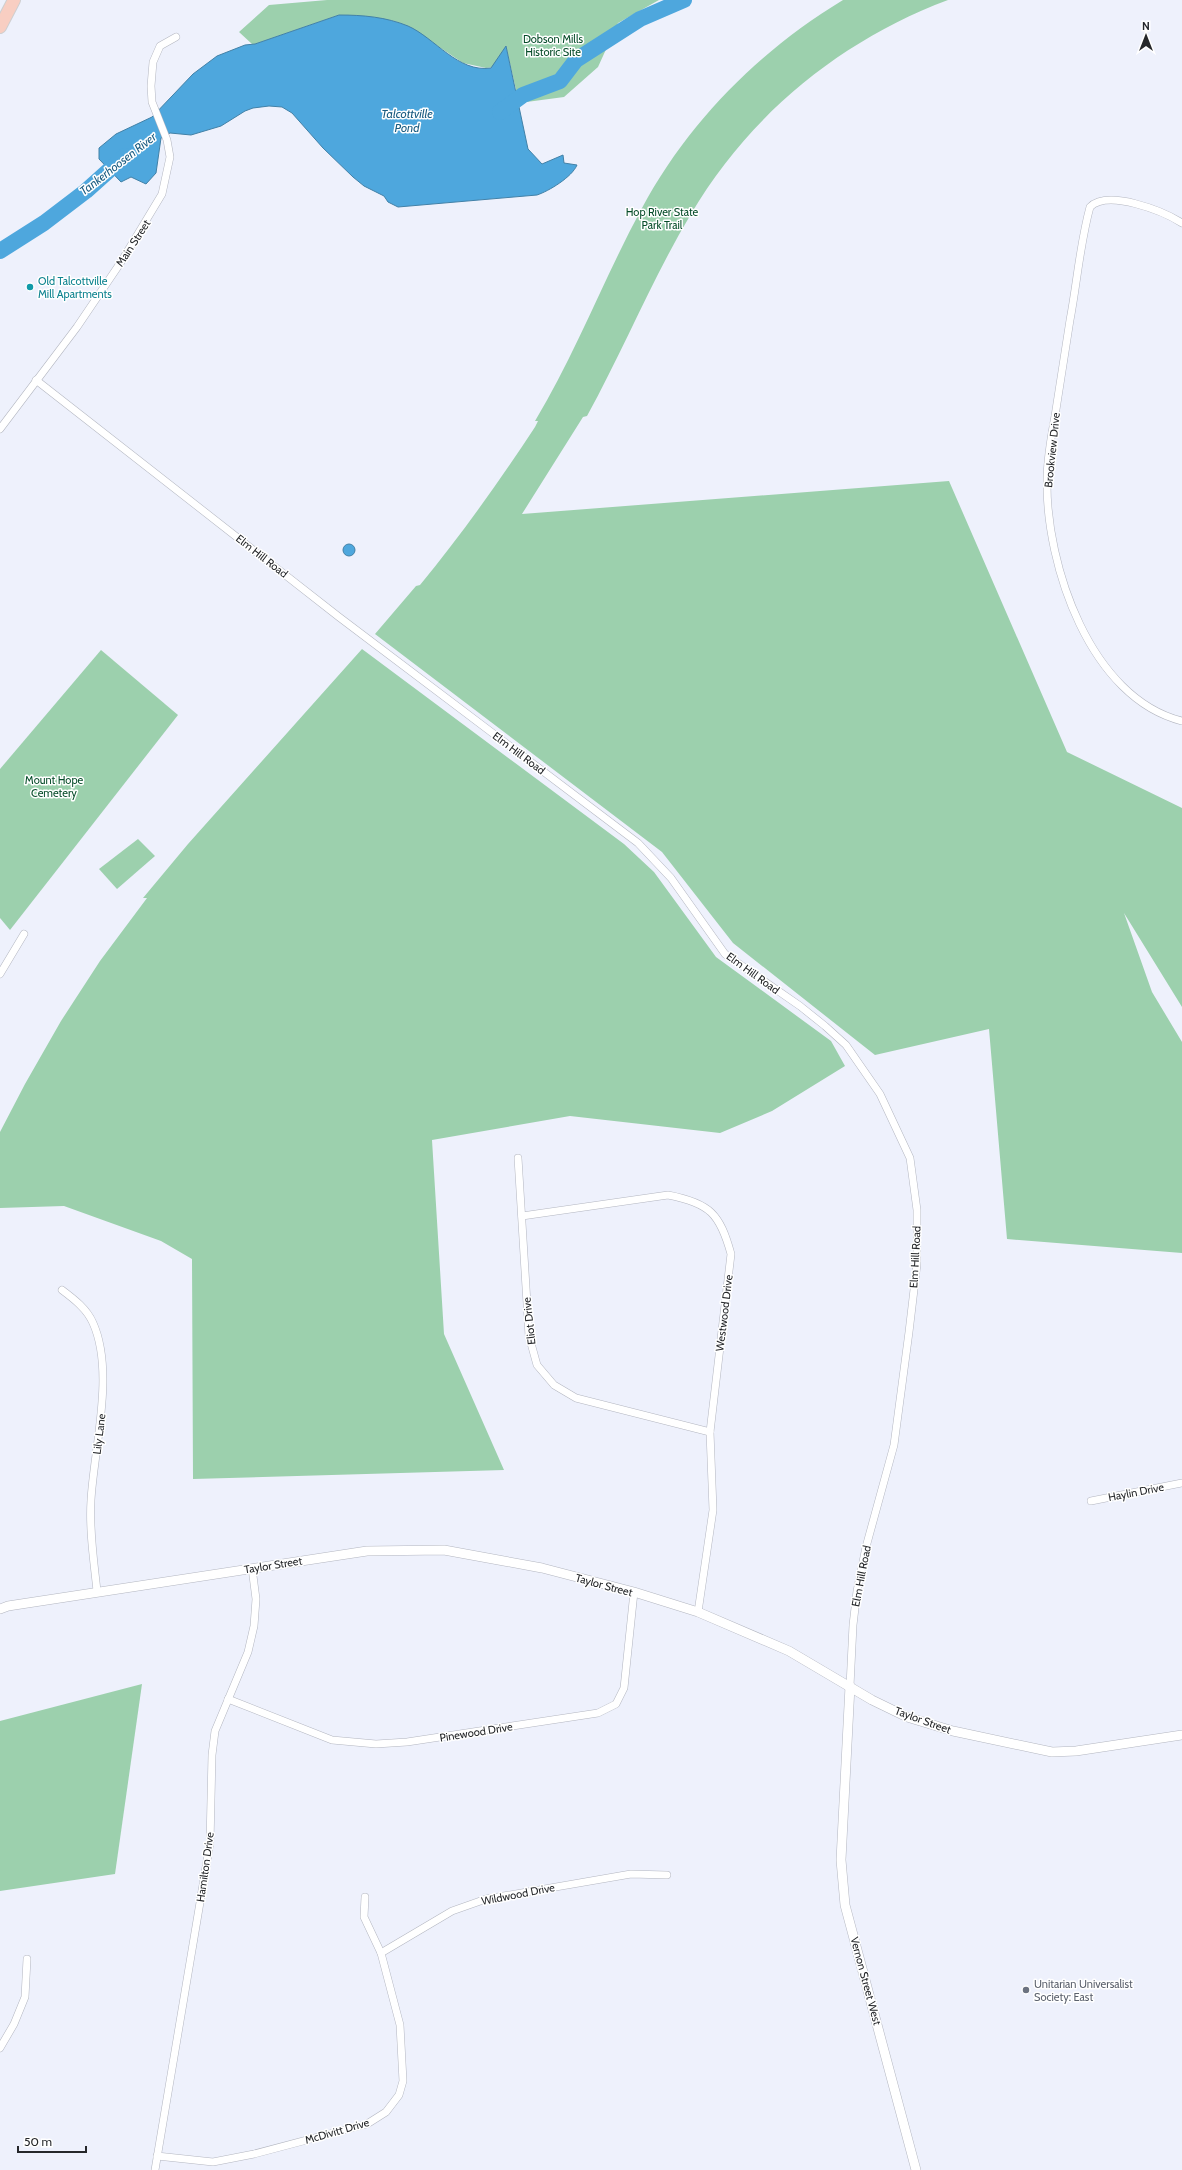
<svg xmlns="http://www.w3.org/2000/svg" width="1182" height="2170" font-family="Cabin,sans-serif">
	<rect width="100%" height="100%" fill="#eef1fc"/>
	<!-- green -->
	<g fill="#9cd0ad">
		<polygon points="327,0 659,0 618,23 598,67 564,97 519,103 506,46 493,67 486,68 463,63 409,27 394,21 339,15 255,44 252,44 239,32 269,5"/>
		<path d="M843,0H948C841,40 749,115 691,214C652,279 624,349 587,416L583,417L522,514L949,481L1067,752L1182,808V1007L1124,913L1152,992L1182,1042V1253L1007,1239L989,1029L875,1055L733,943L662,852L375,634L416,586L420,585C461,535 499,482 535,427L538,421H535C576,353 604,278 642,208C689,121 759,51 843,0Z"/>
		<polygon points="362,649 624,844 654,872 716,957 831,1041 845,1066 772,1111 720,1133 570,1116 432,1140 444,1334 504,1470 193,1479 192,1259 161,1241 64,1206 0,1208 0,1132 25,1084 61,1021 100,961 147,898 143,898 188,844"/>
		<polygon points="101,650 178,715 10,930 0,918 0,769"/>
		<polygon points="138,839 155,856 117,889 99,869"/>
		<polygon points="142,1684 115,1874 0,1891 0,1721"/>
	</g>
	<!-- water -->
	<g fill="#4ea7dd" stroke="#4281a7">
		<path d="M339,15C363,15 386,17 408,26C435,38 458,73 491,68L506,46L528,149L542,164L563,155L564,163L577,165C572,177 549,191 537,195L398,207L388,202L384,196L364,186L353,177L323,148L292,113L282,107L269,106L253,108L245,111L221,126L191,135L170,133L161,138L156,173L146,184L131,177L121,182L99,159V148L116,134L152,117L193,74L217,56L245,45L255,44Z"/>
		<circle cx="349" cy="550" r="6"/>
	</g>
	<g fill="none" stroke-linecap="round" stroke-linejoin="round">
		<!-- river -->
		<g stroke="#4ea7dd" stroke-width="16">
			<polyline points="500,112 523,95 560,81 576,60 640,19 684,0"/>
			<polyline points="0,251 44,223 86,191 125,156"/>
		</g>
		<defs>
			<g id="minor">
				<path d="M1182,223C1163,211 1108,189 1090,207C1080,243 1077,283 1070,320C1065,352 1060,384 1055,416C1051,437 1047,459 1047,481C1046,565 1090,698 1182,721"/>
				<polyline points="36,380 339,617 638,843 671,878 725,954 800,1006 825,1026 846,1045 880,1094 910,1158 917,1210 917,1264 909,1332 894,1445 866,1547 857,1591 853,1625 850,1686"/>
				<polyline points="0,429 77,327 121,262 162,194 170,157 167,140 152,102 151,86 153,62 160,46 176,37"/>
				<polyline points="0,974 24,934"/>
				<polyline points="518,1158 529,1336 537,1365 554,1385 576,1398 710,1432"/>
				<path d="M522,1216L668,1195C710,1203 720,1214 731,1254L710,1432L713,1510L698,1612"/>
				<path d="M62,1290C74,1299 87,1309 93,1323C115,1372 94,1448 91,1500C89,1530 94,1562 97,1591"/>
				<polyline points="1091,1501 1182,1483"/>
				<polyline points="228,1699 332,1740 376,1744 407,1742 598,1713 616,1704 624,1688 634,1592"/>
				<polyline points="381,1953 452,1911 486,1899 631,1874 667,1875"/>
				<polyline points="0,2048 14,2024 25,1997 27,1959"/>
				<polyline points="157,2156 213,2162 254,2154 367,2124 386,2112 399,2095 403,2081 400,2025 381,1953 364,1917 365,1897"/>
				<polyline points="155,2170 210,1843 212,1755 215,1731 248,1652 254,1626 256,1599 252,1568"/>
			</g>
			<g id="tertiary">
				<polyline points="0,1609 8,1606 367,1551 444,1550 542,1568 634,1592 698,1612 789,1651 872,1700 907,1717 953,1731 1052,1752 1076,1751 1182,1735"/>
				<polyline points="850,1686 841,1860 845,1905 916,2170"/>
			</g>
			<polyline id="primary" points="0,27 14,0"/>
		</defs>
		<!-- minor casing -->
		<use href="#minor" stroke="#b3b6c0" stroke-width="8"/>
		<!-- tertiary casing -->
		<use href="#tertiary" stroke="#b3b6c0" stroke-width="10"/>
		<!-- primary casing -->
		<use href="#primary" stroke="#cfcfd0" stroke-width="14"/>
		<!-- minor -->
		<use href="#minor" stroke="#fff" stroke-width="7"/>
		<!-- tertiary -->
		<use href="#tertiary" stroke="#fff" stroke-width="9"/>
		<!-- primary -->
		<use href="#primary" stroke="#f8cec2" stroke-width="12"/>
	</g>
	<!-- markers -->
	<circle fill="#0f9aa8" stroke="#fff" stroke-width="1.5" cx="30" cy="287" r="4"/>
	<circle fill="#6b7280" stroke="#fff" stroke-width="1.5" cx="1026" cy="1990" r="4"/>
	<g text-anchor="middle" stroke-width="3" stroke-linejoin="round" paint-order="stroke">
		<!-- park labels -->
		<g font-size="11" fill="#064c29" stroke="#fff">
			<text x="553" y="43">Dobson Mills<tspan x="553" dy="13">Historic Site</tspan></text>
			<text x="662" y="216">Hop River State<tspan x="662" dy="13">Park Trail</tspan></text>
			<text x="54" y="784">Mount Hope<tspan x="54" dy="13">Cemetery</tspan></text>
		</g>
		<!-- street labels -->
		<g font-size="11" fill="#25272a" stroke="#fff">
			<text transform="translate(133 243) rotate(-57)" y="4">Main Street</text>
			<text transform="translate(1052 450) rotate(-84)" y="4">Brookview Drive</text>
			<text transform="translate(262 556) rotate(38)" y="4">Elm Hill Road</text>
			<text transform="translate(519 753) rotate(37)" y="4">Elm Hill Road</text>
			<text transform="translate(753 973) rotate(36)" y="4">Elm Hill Road</text>
			<text transform="translate(915 1257) rotate(-87)" y="4">Elm Hill Road</text>
			<text transform="translate(724 1313) rotate(-83)" y="4">Westwood Drive</text>
			<text transform="translate(529 1321) rotate(-96)" y="4">Eliot Drive</text>
			<text transform="translate(99 1434) rotate(-83)" y="4">Lily Lane</text>
			<text transform="translate(1136 1492) rotate(-11)" y="4">Haylin Drive</text>
			<text transform="translate(273 1565) rotate(-9)" y="4">Taylor Street</text>
			<text transform="translate(861 1576) rotate(-79)" y="4">Elm Hill Road</text>
			<text transform="translate(604 1585) rotate(15)" y="4">Taylor Street</text>
			<text transform="translate(923 1720) rotate(20)" y="4">Taylor Street</text>
			<text transform="translate(476 1732) rotate(-9)" y="4">Pinewood Drive</text>
			<text transform="translate(205 1867) rotate(-82)" y="4">Hamilton Drive</text>
			<text transform="translate(518 1894) rotate(-11)" y="4">Wildwood Drive</text>
			<text transform="translate(866 1981) rotate(75)" y="4">Vernon Street West</text>
			<text transform="translate(337 2131) rotate(-16)" y="4">McDivitt Drive</text>
		</g>
		<!-- culture labels -->
		<g font-size="11" fill="#0d838f" stroke="#fff" text-anchor="start">
			<text x="38" y="285">Old Talcottville<tspan x="38" dy="13">Mill Apartments</tspan></text>
		</g>
		<!-- worship labels -->
		<g font-size="11" fill="#5b616d" stroke="#fff" text-anchor="start">
			<text x="1034" y="1988">Unitarian Universalist<tspan x="1034" dy="13">Society: East</tspan></text>
		</g>
		<!-- water labels -->
		<g font-size="12" font-style="italic" fill="#1a5c81" stroke="#fff">
			<text x="407" y="118">Talcottville<tspan x="407" dy="14">Pond</tspan></text>
			<text transform="translate(118 164) rotate(-38)" y="4">Tankerhoosen River</text>
		</g>
	</g>
	<!-- north arrow -->
	<g transform="translate(1146 36)" stroke="#ffffff" stroke-width="3" paint-order="stroke">
	<path d="M0-3L7 15L0 10L-7 15Z" fill="#25272a"/>
	<text y="-6" font-size="11" font-weight="bold" text-anchor="middle" fill="#25272a">N</text>
	</g>
	<!-- scale -->
	<path d="M18 2146v6h68v-6" fill="none" stroke="#25272a" stroke-width="2"/>
	<text x="24" y="2146" font-size="12" fill="#25272a" stroke="#ffffff" stroke-width="3" paint-order="stroke">50 m</text>
</svg>
